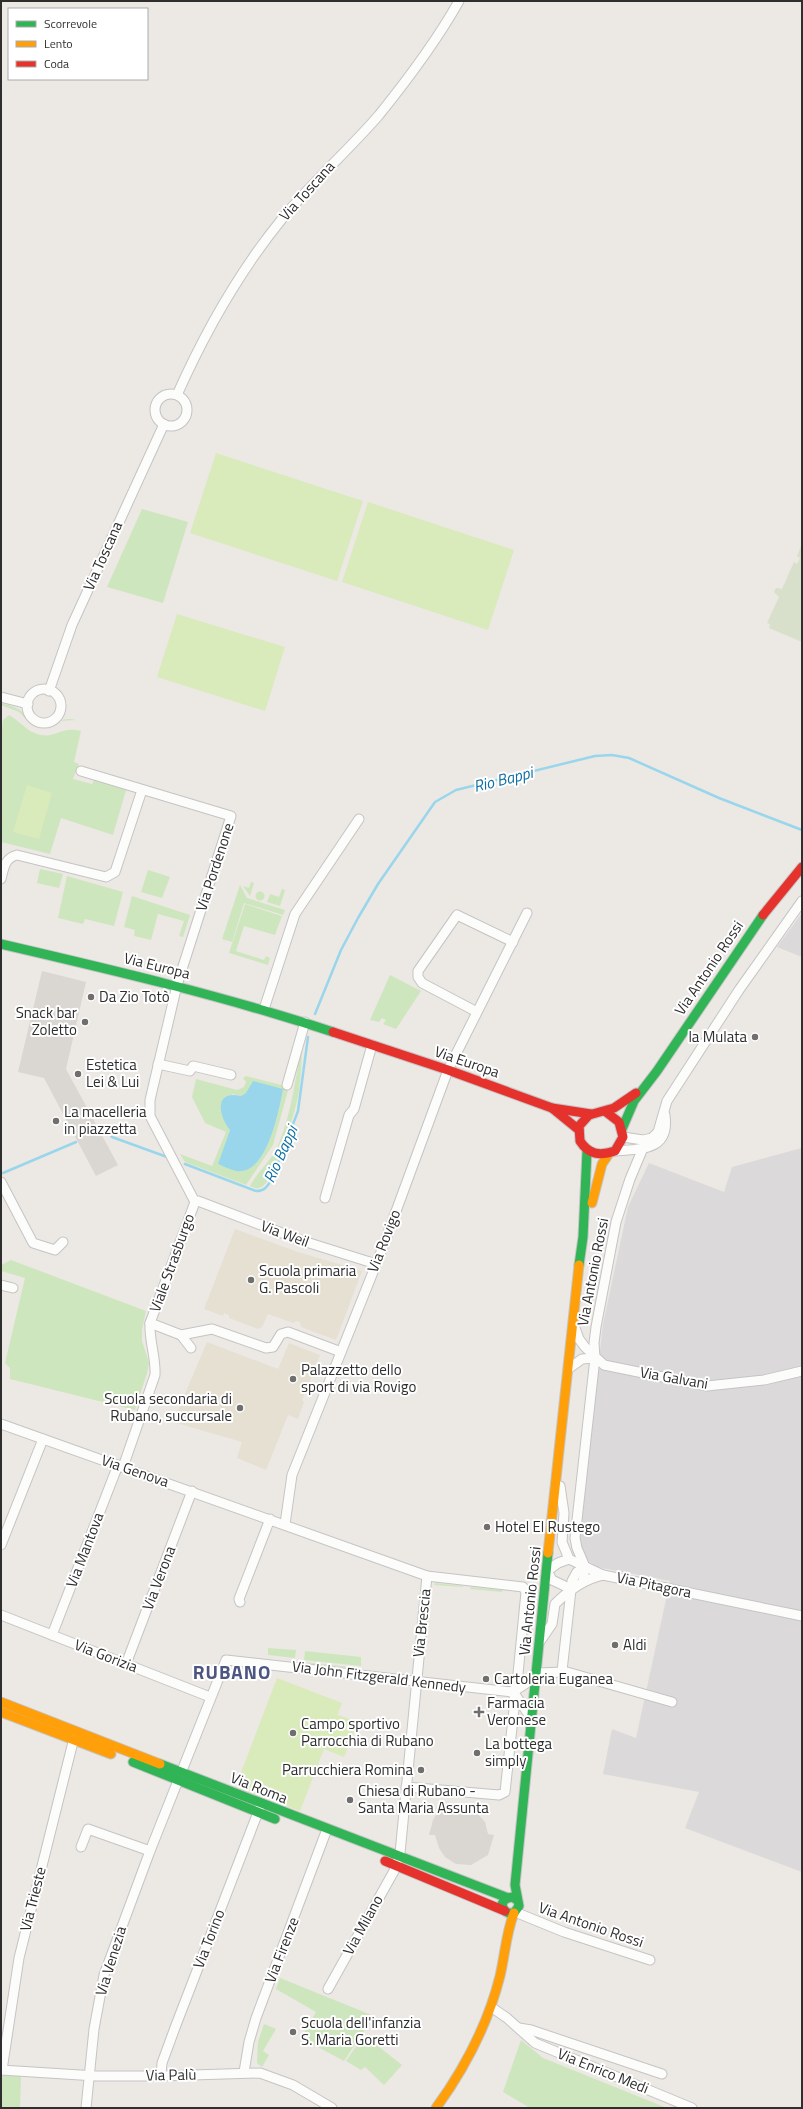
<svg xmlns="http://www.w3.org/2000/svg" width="803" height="2109" font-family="'Titillium Web',sans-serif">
	<rect width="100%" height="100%" fill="#ece8e4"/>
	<!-- industrial -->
	<g fill="#dcd9db">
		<polygon points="802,913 802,957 777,947"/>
		<polygon points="802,1148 802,1872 685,1828 699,1792 603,1774 612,1729 636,1738 670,1581 597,1567 584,1558 579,1538 603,1324 628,1207 649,1163 724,1192 732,1167"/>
	</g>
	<!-- education -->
	<g fill="#e6e0d3">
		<polygon points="235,1229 298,1252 362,1271 336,1340 301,1327 300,1322 297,1321 293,1323 268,1314 262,1327 258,1329 229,1318 229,1315 224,1313 223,1316 204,1309"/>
		<polygon points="207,1342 278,1369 289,1343 320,1355 302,1400 304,1402 298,1419 288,1415 266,1470 237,1458 242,1442 173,1422"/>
	</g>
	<!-- green -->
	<g fill="#cee6be" fill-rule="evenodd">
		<polygon points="142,509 188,522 163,603 107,587"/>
		<path d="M1,703C8,705 15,706 21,711C28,716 31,723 41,725C53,727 60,716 76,720L60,721L50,727H39L31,724L19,712L1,705Z"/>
		<path d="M9,715C20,721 28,733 41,735C56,738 61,726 81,731L74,762L79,764L73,779L92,784L94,780L126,790L113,835L61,818L50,854L1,842V736L3,720Z"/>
		<polygon points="40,869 63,874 59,888 37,883"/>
		<polygon points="148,870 170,877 162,898 141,892"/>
		<polygon points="67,876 123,892 114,926 85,919 83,924 58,918"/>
		<polygon points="251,882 254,883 250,896 243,886 249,888"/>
		<polygon points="240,885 247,898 285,910 283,915 244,903 232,942 222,939"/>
		<polygon points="282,889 285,890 280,906 267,902 270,894 279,897"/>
		<circle cx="260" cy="896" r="4.5"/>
		<polygon points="132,896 190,915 183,937 179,936 184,921 158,914 151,940 134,936 135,930 124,927"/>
		<polygon points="245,904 282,916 275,935 244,926 236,951 264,960 266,956 270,958 268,965 229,953"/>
		<polygon points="390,975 421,991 396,1029 383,1024 386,1020 382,1018 379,1022 370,1020"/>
		<path d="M302,1042C302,1058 301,1075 299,1091C296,1110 277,1173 264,1185C260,1189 255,1189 250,1186C257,1172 270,1162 277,1148C291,1117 296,1076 302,1042Z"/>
		<path d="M246,1076L289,1087L273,1145L246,1185L185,1162L180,1154L212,1166L226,1132L205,1123L192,1097L196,1079L237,1090L244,1087L246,1082L243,1078ZM246,1093L219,1164L230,1130L232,1094L241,1096Z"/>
		<polygon points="11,1260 146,1311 142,1330 142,1341 149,1363 147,1373 135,1410 10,1379 10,1368 5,1363 25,1278 1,1271 1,1265"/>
		<polygon points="435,1583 463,1586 463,1587 434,1585"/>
		<polygon points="471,1587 503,1590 502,1592 470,1589"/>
		<polygon points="268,1648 296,1650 295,1658 268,1655"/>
		<polygon points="305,1651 361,1657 361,1666 304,1660"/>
		<polygon points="304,1662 360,1668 360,1669 304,1663"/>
		<polygon points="280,1978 374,2016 344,2061 301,2038 316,2012 276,1989"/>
		<polygon points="264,2024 276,2029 263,2051 269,2055 262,2067 257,2063 258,2042"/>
		<polygon points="364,2035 402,2065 384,2085 365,2067 361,2070 346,2061"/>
		<polygon points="521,2040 543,2058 667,2108 530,2108 503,2092"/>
		<polygon points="1,2076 21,2076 20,2108 1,2108"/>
	</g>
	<!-- cemetery -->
	<polygon fill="#d8e0cc" points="802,544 802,642 769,628 770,624 767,623 779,597 774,592 776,588 782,589 794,562 797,564 800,558 797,556"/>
	<!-- pitch -->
	<g fill="#d9eabb">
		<polygon points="216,453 363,501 337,581 190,533"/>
		<polygon points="368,502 514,550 488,630 342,582"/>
		<polygon points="177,614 285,647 265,711 157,677"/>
		<polygon points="27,785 52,793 39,839 13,832"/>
		<polygon points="277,1678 342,1703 331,1733 338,1715 358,1722 344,1757 324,1749 300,1811 236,1786"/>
	</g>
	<!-- plaza -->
	<g fill="#dad6d2">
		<polygon points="42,971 86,982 66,1069 118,1165 96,1176 44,1078 18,1072"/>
		<polygon points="458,1805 471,1807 475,1811 485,1822 488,1834 494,1835 488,1855 471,1865 456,1864 445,1857 439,1848 435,1835 429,1835 433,1820 436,1815 448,1808"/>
	</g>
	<!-- water -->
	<path fill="#99d6ec" d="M253,1081L283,1089C279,1110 268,1168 242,1171C234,1172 225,1167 218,1164L230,1130C218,1115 214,1090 241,1096L246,1093Z"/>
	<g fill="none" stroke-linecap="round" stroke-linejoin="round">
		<!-- stream -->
		<g stroke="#99d6ec" stroke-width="2.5">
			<polyline points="315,1014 341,950 358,918 378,884 435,802 456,790 595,756 612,755 629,758 719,798 802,830"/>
			<polyline points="105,1133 109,1132 112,1137 167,1157"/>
			<path d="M185,1164L256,1191C266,1191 268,1185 273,1177L298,1111L308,1037"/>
			<polyline points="3,1173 76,1142"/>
		</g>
		<defs>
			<g id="street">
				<circle cx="171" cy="410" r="16"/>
				<path d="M177,395C205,332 238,273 282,219C312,182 348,151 379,115C408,79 436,42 459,1"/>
				<circle cx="44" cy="706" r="17"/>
				<polyline points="49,691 72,625 164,424"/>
				<polyline points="1,697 28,704"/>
				<path d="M81,771L231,816L177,985L150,1100V1116L195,1202L150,1323C149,1341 156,1357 155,1375L123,1467"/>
				<path d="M1,879C4,867 5,858 17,855L106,877L115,872L142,790"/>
				<polyline points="264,1009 295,914 359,819"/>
				<polyline points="477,1012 422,983 418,977 418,971 457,915 513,942"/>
				<polyline points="158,1064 190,1071 193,1066 231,1075"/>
				<polyline points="287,1085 305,1022"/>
				<polyline points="623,1137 643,1140 652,1138 658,1132 667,1101 739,990 802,901"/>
				<path d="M615,1151C641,1149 670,1151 665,1115"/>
				<polyline points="1,1182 33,1243 55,1250 63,1242"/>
				<polyline points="325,1198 349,1115 354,1109 372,1045"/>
				<polyline points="195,1202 198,1201 303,1241 376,1264"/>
				<polyline points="1,1285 13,1288"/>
				<polyline points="150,1323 181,1335 212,1329 266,1348 273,1347 281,1334 288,1332 341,1352"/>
				<polyline points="574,1325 579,1339 585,1347 604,1365 707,1386 764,1380 802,1371"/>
				<polyline points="181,1335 191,1348"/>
				<polyline points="568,1369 582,1359 595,1358"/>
				<polyline points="1,1424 427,1576 523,1587 526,1592 517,1684 513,1692 515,1700 505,1792 499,1795 406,1787"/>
				<polyline points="560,1486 564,1513 562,1542 569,1559 603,1575"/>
				<polyline points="285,1524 292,1475 381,1252 448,1070 527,913"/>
				<polyline points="1,1545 43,1439"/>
				<polyline points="569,1559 558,1563 547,1571 552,1580 571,1589"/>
				<polyline points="583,1582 585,1567 577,1548 575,1538 595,1358 594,1343 596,1327 616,1222 630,1179 643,1148"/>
				<polyline points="240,1602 239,1599 270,1519"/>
				<polyline points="1,1615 210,1697"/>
				<polyline points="52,1635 118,1465"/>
				<path d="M541,1640L552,1624L555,1604C569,1590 584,1579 603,1575L802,1616"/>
				<polyline points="126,1664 192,1491"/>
				<polyline points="562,1671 572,1581 577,1572 585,1567"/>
				<polyline points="536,1673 567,1672 672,1702"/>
				<polyline points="514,1693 531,1718"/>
				<polyline points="81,1847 88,1829 150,1851"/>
				<polyline points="515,1912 564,1932 650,1960"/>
				<polyline points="328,1989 394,1871 400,1853 427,1576"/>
				<polyline points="491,2007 507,2018 535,2043 692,2108"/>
				<polyline points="519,2028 531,2030 662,2074"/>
				<polyline points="1,2070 96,2076 161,2076 260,2073 293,2085 332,2108"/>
				<polyline points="2,2070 19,1958 75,1734"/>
				<polyline points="244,2072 249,2042 256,2018 327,1829"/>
				<polyline points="161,2076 162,2063 176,2025 260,1807"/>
				<polyline points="86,2108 94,2029 104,1975 150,1851 226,1660 513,1692 536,1677"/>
			</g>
			<g id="fast">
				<path d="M1,944C113,970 224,996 333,1032"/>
				<polyline points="622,1129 634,1101 657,1071 763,915"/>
				<polyline points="579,1265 583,1237 587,1151"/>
				<polyline points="133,1762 275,1819"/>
				<polyline points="160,1764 508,1898"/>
				<path d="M517,1900L512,1897L505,1899L502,1904C503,1911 507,1914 514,1913L519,1906L515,1885L548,1553"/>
			</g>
			<g id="slow">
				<polyline points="592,1203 602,1164 608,1155"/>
				<polyline points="548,1553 579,1265"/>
				<polyline points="1,1702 160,1764"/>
				<polyline points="1,1712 111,1754"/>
				<path d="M436,2108C465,2068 488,2024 500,1976C505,1955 506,1933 514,1913"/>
			</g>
			<g id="jam">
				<polyline points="763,915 802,867"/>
				<polyline points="333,1032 448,1070 552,1108 591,1114"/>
				<polyline points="552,1108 579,1130"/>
				<path d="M606,1112L619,1122L623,1137L615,1151C600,1156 589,1155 580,1141L579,1126L589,1115L614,1108L636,1093"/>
				<polyline points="385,1861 505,1911"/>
			</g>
		</defs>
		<!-- street casing -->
		<use href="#street" stroke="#c5c4c5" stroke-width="11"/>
		<!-- fast casing -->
		<use href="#fast" stroke="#c5c4c5" stroke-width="11"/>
		<!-- slow casing -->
		<use href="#slow" stroke="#c5c4c5" stroke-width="11"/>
		<!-- jam casing -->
		<use href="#jam" stroke="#c5c4c5" stroke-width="11"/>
		<!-- street -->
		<use href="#street" stroke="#fcfcfb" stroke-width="9"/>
		<!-- fast -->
		<use href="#fast" stroke="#30b455" stroke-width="9"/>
		<!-- slow -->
		<use href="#slow" stroke="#ff9f0a" stroke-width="9"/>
		<!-- jam -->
		<use href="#jam" stroke="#e5322d" stroke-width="9"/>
	</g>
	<!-- markers -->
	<g fill="#706f6e" stroke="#fff" stroke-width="1.5">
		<circle cx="91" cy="997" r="4"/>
		<circle cx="85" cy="1022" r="4"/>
		<circle cx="755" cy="1037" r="4"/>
		<circle cx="78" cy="1074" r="4"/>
		<circle cx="56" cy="1121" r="4"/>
		<circle cx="251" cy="1280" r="4"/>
		<circle cx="293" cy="1379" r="4"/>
		<circle cx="240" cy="1408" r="4"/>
		<circle cx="487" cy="1527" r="4"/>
		<circle cx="615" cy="1645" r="4"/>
		<circle cx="486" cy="1679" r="4"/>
		<path d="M477 1706h4v4h4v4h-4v4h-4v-4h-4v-4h4z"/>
		<circle cx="293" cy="1733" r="4"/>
		<circle cx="477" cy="1753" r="4"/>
		<circle cx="421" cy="1770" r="4"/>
		<circle cx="350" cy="1800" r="4"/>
		<circle cx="293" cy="2032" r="4"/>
	</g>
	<g text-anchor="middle" stroke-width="4" stroke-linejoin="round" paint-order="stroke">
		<!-- street labels -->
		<g font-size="15" fill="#2e2e2e" stroke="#fff">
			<text transform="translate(307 191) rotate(-48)" y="5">Via Toscana</text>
			<text transform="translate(103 556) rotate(-66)" y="5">Via Toscana</text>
			<text transform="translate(215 867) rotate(-72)" y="5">Via Pordenone</text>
			<text transform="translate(157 966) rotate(14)" y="5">Via Europa</text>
			<text transform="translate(709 968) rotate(-56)" y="5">Via Antonio Rossi</text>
			<text transform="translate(467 1062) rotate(19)" y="5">Via Europa</text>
			<text transform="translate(285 1234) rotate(20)" y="5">Via Weil</text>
			<text transform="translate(384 1241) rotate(-69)" y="5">Via Rovigo</text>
			<text transform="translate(172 1263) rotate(-70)" y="5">Viale Strasburgo</text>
			<text transform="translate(593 1272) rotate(-79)" y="5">Via Antonio Rossi</text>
			<text transform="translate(674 1378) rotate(10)" y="5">Via Galvani</text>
			<text transform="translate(135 1471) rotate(19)" y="5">Via Genova</text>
			<text transform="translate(85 1550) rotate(-69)" y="5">Via Mantova</text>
			<text transform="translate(159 1578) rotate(-69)" y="5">Via Verona</text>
			<text transform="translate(654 1585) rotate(12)" y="5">Via Pitagora</text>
			<text transform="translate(530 1601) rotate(-84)" y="5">Via Antonio Rossi</text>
			<text transform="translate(422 1623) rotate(-84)" y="5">Via Brescia</text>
			<text transform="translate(106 1656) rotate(21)" y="5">Via Gorizia</text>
			<text transform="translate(379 1677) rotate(7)" y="5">Via John Fitzgerald Kennedy</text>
			<text transform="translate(259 1788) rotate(22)" y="5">Via Roma</text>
			<text transform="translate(33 1899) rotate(-76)" y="5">Via Trieste</text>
			<text transform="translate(363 1925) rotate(-61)" y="5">Via Milano</text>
			<text transform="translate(591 1925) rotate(19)" y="5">Via Antonio Rossi</text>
			<text transform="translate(209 1939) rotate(-69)" y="5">Via Torino</text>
			<text transform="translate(282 1950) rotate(-69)" y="5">Via Firenze</text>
			<text transform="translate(111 1961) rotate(-73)" y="5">Via Venezia</text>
			<text transform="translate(603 2071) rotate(22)" y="5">Via Enrico Medi</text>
			<text transform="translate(171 2075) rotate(-1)" y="5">Via Palù</text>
		</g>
		<!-- poi labels -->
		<g font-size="15" fill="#2e2e2e" stroke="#fff" text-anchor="start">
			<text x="99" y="1002">Da Zio Totò</text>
			<text x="77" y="1018" text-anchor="end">Snack bar<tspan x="77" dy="17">Zoletto</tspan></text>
			<text x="747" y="1042" text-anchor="end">la Mulata</text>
			<text x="86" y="1070">Estetica<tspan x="86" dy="17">Lei &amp; Lui</tspan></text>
			<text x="64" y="1117">La macelleria<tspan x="64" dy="17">in piazzetta</tspan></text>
			<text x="259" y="1276">Scuola primaria<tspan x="259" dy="17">G. Pascoli</tspan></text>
			<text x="301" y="1375">Palazzetto dello<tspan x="301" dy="17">sport di via Rovigo</tspan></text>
			<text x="232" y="1404" text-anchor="end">Scuola secondaria di<tspan x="232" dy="17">Rubano, succursale</tspan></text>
			<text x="495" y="1532">Hotel El Rustego</text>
			<text x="623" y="1650">Aldi</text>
			<text x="494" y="1684">Cartoleria Euganea</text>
			<text x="487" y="1708">Farmacia<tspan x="487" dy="17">Veronese</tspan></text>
			<text x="301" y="1729">Campo sportivo<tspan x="301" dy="17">Parrocchia di Rubano</tspan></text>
			<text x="485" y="1749">La bottega<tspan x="485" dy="17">simply</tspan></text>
			<text x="413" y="1775" text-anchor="end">Parrucchiera Romina</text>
			<text x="358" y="1796">Chiesa di Rubano -<tspan x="358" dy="17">Santa Maria Assunta</tspan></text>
			<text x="301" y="2028">Scuola dell'infanzia<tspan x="301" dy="17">S. Maria Goretti</tspan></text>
		</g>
		<!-- water labels -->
		<g font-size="16" font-style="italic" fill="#0d6fa3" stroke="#fff">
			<text transform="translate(503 779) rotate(-14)" y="6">Rio Bappi</text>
			<text transform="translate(280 1154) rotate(-66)" y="6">Rio Bappi</text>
		</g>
		<!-- district labels -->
		<g font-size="19" font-weight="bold" letter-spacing="1" fill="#4d5680" stroke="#fff">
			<text x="232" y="1679">RUBANO</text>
		</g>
	</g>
	<!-- border -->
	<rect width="803" height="2109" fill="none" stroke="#2e2e2e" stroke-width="4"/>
	<!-- legend -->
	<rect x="8" y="8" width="140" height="72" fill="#ffffff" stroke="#ababab"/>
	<rect x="16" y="21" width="20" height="6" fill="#30b455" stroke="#ababab"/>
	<text x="44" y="28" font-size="12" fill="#2e2e2e">Scorrevole</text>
	<rect x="16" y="41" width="20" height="6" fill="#ff9f0a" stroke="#ababab"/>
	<text x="44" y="48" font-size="12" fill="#2e2e2e">Lento</text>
	<rect x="16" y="61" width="20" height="6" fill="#e5322d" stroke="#ababab"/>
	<text x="44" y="68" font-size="12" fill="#2e2e2e">Coda</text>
</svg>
